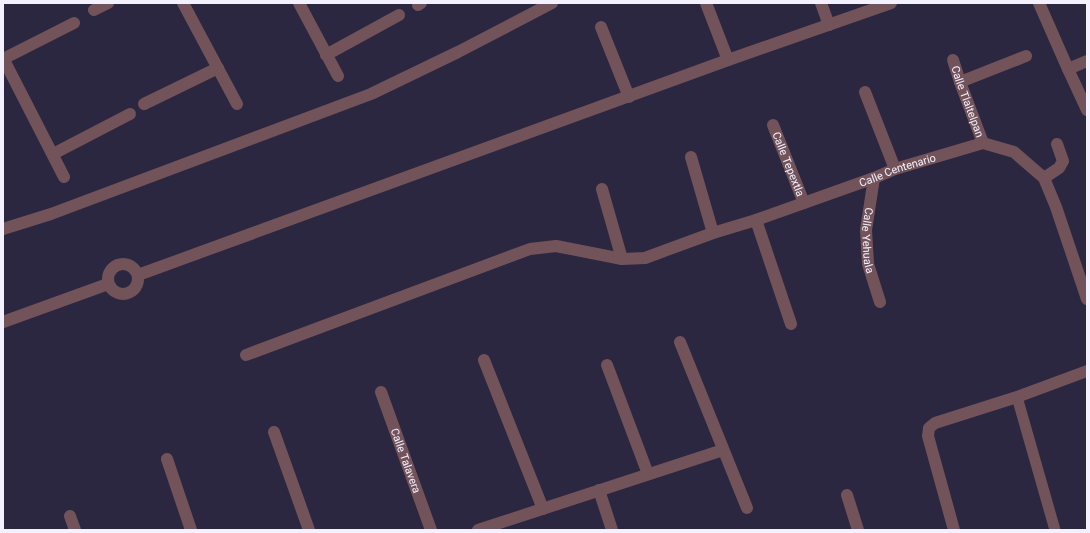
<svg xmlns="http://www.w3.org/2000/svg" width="1090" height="533" font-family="Roboto,sans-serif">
	<rect width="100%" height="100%" fill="#2c2740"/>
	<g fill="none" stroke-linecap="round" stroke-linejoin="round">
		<!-- pedestrian -->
		<polyline stroke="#73535a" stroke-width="11" points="1017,397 1055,530"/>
		<!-- minor -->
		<g stroke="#73535a" stroke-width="12">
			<polyline points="183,3 237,104"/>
			<polyline points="299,3 338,76"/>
			<polyline points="706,3 728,60"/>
			<polyline points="821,3 829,25"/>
			<polyline points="1039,3 1068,69 1087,61"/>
			<polyline points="418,5 421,3"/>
			<polyline points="94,10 108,3"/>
			<polyline points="601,27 629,97"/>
			<polyline points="326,55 399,15"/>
			<polyline points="3,58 64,177"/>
			<polyline points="3,59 74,23"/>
			<path id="s1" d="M953,60L960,82L983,143"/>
			<polyline points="1068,69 1087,110"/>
			<polyline points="960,82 1026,56"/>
			<polyline points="865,92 895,169"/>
			<polyline points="144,104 218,68"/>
			<path id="s2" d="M773,125L804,203"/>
			<polyline points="53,154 130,114"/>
			<polyline points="691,157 713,233"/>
			<path id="s3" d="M874,178L866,230L868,264L880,302"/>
			<polyline points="1044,178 1059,168 1063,161 1057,144"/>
			<polyline points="602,189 622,259"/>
			<polyline points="756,220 791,324"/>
			<polyline points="3,229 51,214 371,94 458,52 552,3"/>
			<circle cx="123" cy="279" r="15"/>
			<polyline points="138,275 728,60 891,3"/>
			<polyline points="3,322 108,284"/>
			<polyline points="680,342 747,508"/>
			<path id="s4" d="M246,355L530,249L556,246L622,259L645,258L713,233L756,220L874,178L895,169L983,143L1014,152L1044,178L1056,207L1087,299"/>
			<polyline points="484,360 543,509"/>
			<polyline points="607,365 648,474"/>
			<path id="s5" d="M381,392L431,530"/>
			<polyline points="274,432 309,530"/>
			<polyline points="167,459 191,530"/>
			<polyline points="599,490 612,530"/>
			<polyline points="847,495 858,530"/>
			<polyline points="70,516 75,530"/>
			<polyline points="478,530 723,450"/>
			<polyline points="954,530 928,436 929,428 935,423 1017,397 1087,371"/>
		</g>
	</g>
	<g text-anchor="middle" stroke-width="4" stroke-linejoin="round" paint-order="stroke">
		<!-- street labels -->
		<g font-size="11" fill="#f3f1ff" stroke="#14121d">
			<text dy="4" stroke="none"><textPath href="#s1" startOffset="44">Calle Tlaltelpan</textPath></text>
			<text dy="4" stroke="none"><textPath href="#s2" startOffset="42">Calle Tepextla</textPath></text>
			<text dy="4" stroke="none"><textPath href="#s4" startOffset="687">Calle Centenario</textPath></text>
			<text dy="4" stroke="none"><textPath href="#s3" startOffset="63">Calle Yehuala</textPath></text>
			<text dy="4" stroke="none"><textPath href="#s5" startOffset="73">Calle Talavera</textPath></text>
		</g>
	</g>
	<!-- border -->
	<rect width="1090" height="533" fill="none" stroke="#f3f1ff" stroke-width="8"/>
</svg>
